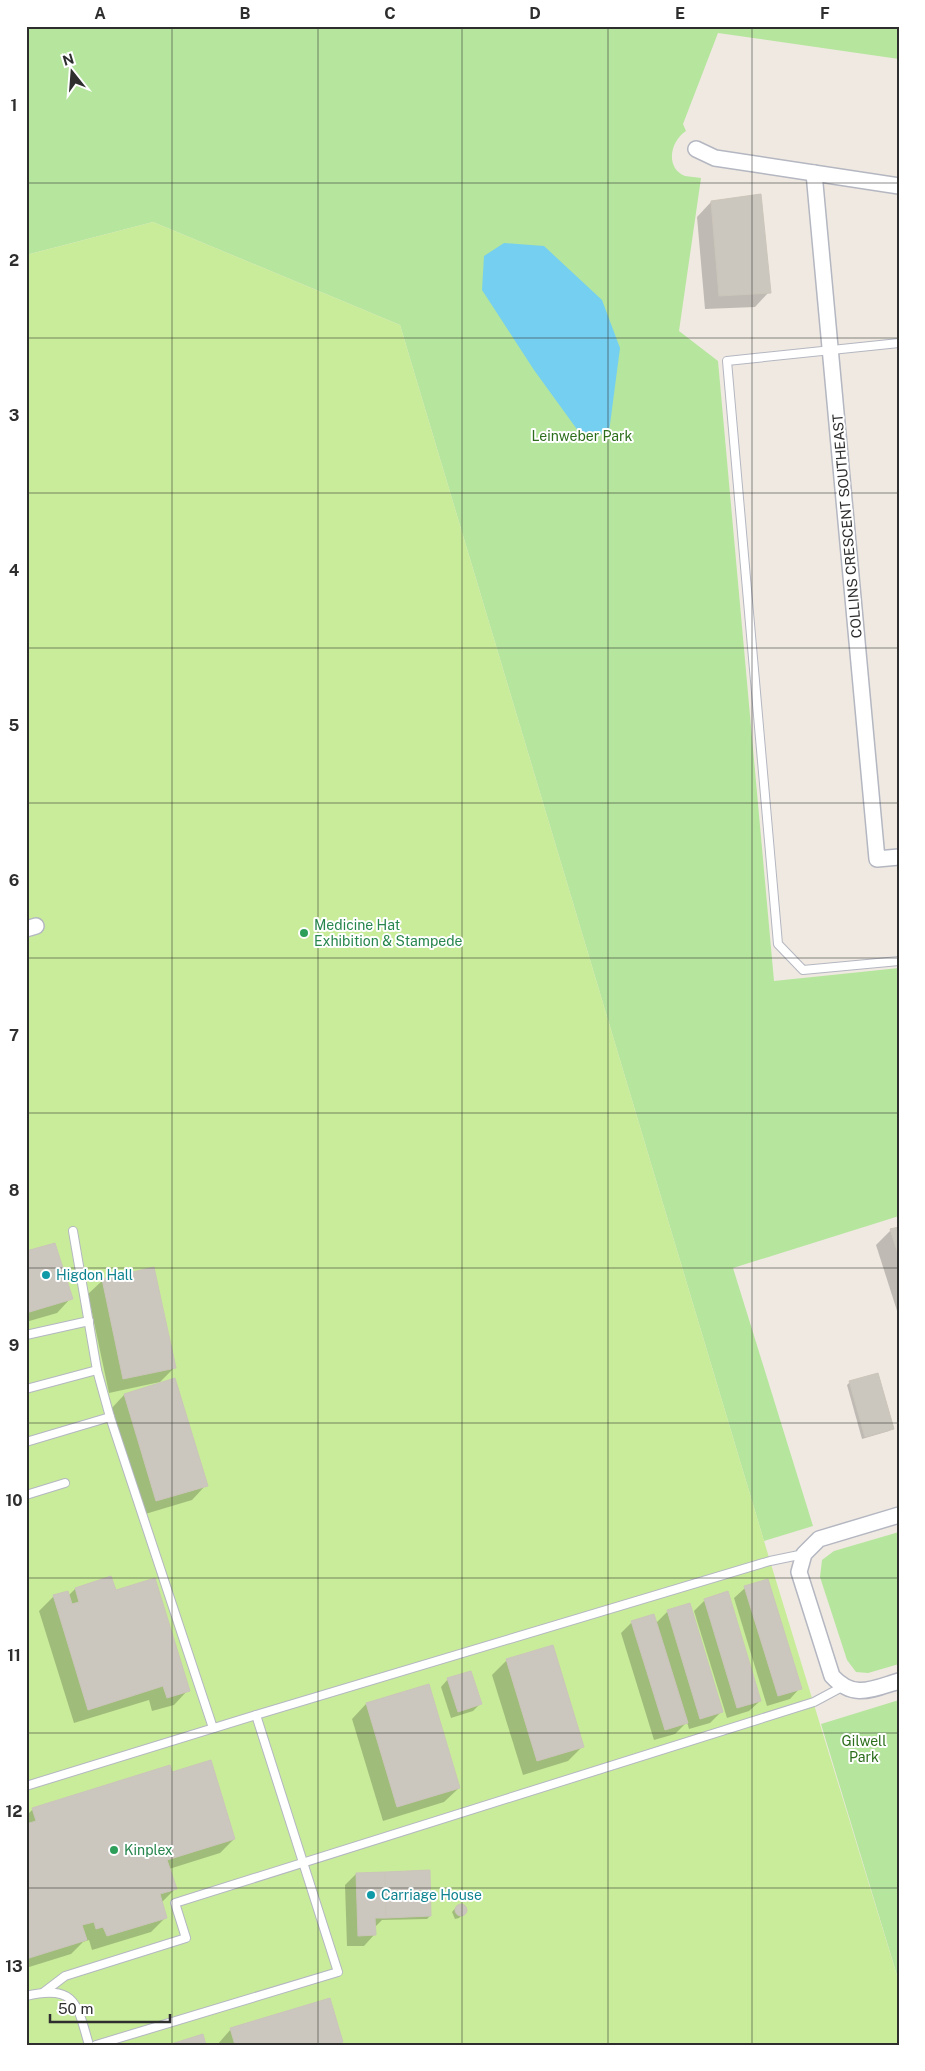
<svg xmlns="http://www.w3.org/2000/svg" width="925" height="2071" font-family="'Public Sans',sans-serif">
	<rect width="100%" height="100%" fill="#efe9e1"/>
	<!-- green -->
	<g fill="#b6e59e">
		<path d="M26,26H899V59L718,33L683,124L686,131C670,141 665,168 685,176C690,177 696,177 701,178L679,331L718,361L774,981L899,968V1216L733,1268L813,1526L764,1541L400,325L153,222L26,255Z"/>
		<polygon points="899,1532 899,1664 868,1673 856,1672 847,1660 820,1577 822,1560 834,1551"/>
		<polygon points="899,1700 899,1982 821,1724"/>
	</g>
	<!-- pitch -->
	<polygon fill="#c9ec9a" points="153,222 400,325 770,1561 899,1982 899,2045 26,2045 26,255"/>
	<!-- water -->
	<polygon fill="#75cff0" points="504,243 544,246 602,300 620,348 609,432 584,439 534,370 482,290 484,256"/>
	<!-- shadow -->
	<g fill="#0003">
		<polygon points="711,202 769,292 755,307 705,309 697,217"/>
		<polygon points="899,1228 899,1317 876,1245 891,1230"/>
		<polygon points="26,1253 71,1298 57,1313 26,1322"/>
		<polygon points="103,1280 174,1368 160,1382 109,1393 88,1294"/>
		<polygon points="174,1380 206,1485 192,1500 142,1515 110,1410 124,1395"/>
		<polygon points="850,1382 892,1428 889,1431 862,1439 847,1385"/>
		<polygon points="745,1588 800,1688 790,1699 767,1706 734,1598"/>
		<polygon points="75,1589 115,1592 188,1690 174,1705 152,1711 149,1700 74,1723 39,1611 53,1597 67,1592 68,1596"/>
		<polygon points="705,1600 760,1701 749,1711 727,1718 694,1611"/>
		<polygon points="668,1611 721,1712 710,1723 689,1729 687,1722 675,1734 654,1740 621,1633 632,1622 656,1623"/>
		<polygon points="507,1660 582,1747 568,1761 523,1775 492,1675"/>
		<polygon points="448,1679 480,1704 473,1711 451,1718 441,1687"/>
		<polygon points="366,1704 459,1788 444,1802 383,1821 352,1719"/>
		<polygon points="172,1773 234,1839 220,1853 169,1869 175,1889 161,1903 166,1917 151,1932 92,1950 89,1940 83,1942 71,1954 26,1968 26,1816 33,1809"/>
		<polygon points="356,1874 430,1916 427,1919 382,1920 374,1928 374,1935 364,1946 347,1946 345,1885"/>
		<polygon points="458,1905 462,1905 466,1911 459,1918 455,1919 452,1912"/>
		<polygon points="231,2029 341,2042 339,2045 217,2045"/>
	</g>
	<!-- building -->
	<g fill="#cbc7bf" stroke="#cbc5ba">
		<polygon points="761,194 771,293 719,296 711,201"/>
		<polygon points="899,1227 899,1257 890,1229"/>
		<polygon points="55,1243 73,1299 26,1313 26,1251"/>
		<polygon points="154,1267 176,1368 123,1379 102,1279"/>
		<polygon points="878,1373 894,1429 865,1437 849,1381"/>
		<polygon points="175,1378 208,1486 156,1501 124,1394"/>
		<polygon points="111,1576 116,1590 155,1578 190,1691 167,1698 163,1686 88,1710 53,1595 68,1591 72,1604 79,1602 75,1588"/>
		<polygon points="768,1579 802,1689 778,1696 744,1586"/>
		<polygon points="728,1591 761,1701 737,1708 704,1599"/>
		<polygon points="690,1603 723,1712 700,1719 667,1610"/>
		<polygon points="654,1614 688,1723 665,1730 631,1621"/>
		<polygon points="553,1645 584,1747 537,1761 506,1659"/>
		<polygon points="471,1671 482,1704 458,1712 447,1678"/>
		<polygon points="429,1684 460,1788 397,1807 366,1703"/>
		<polygon points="211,1760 235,1839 167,1860 177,1889 160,1894 167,1918 107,1936 103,1927 96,1929 94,1922 82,1925 87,1940 26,1959 26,1824 36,1821 32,1808 170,1765 172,1772"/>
		<polygon points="430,1870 431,1916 386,1918 385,1872"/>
		<polygon points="385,1872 386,1918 375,1918 376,1935 358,1936 356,1873"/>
		<circle cx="461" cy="1910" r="6"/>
		<polygon points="330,1998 343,2042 334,2045 235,2045 230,2028"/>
		<polygon points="203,2034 206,2045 168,2045"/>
	</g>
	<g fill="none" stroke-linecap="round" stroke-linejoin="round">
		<defs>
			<g id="lane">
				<polyline points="899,343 727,361 778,944 803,970 899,961"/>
				<polyline points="73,1231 97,1370 110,1417 213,1728"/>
				<polyline points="26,1335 89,1321"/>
				<polyline points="26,1389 97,1370"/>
				<polyline points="26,1442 110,1417"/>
				<polyline points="26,1495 65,1483"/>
				<polyline points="26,1786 256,1715 770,1561 804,1554"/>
				<polyline points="44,1992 65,1976 186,1938 175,1903 814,1702 842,1687"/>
				<path d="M26,1996C76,1984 77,2004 89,2045"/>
				<polyline points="96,2045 338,1972 256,1715"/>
			</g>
			<g id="street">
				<polyline points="696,149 715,158 899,186"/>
				<polyline points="814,173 877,859 899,857"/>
				<polyline points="26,929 36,926"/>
				<path d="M899,1515L819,1539L804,1554L799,1572L832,1676C854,1700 872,1689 899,1681"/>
			</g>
		</defs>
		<!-- lane casing -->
		<use href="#lane" stroke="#b4b7c1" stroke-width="10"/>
		<!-- street casing -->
		<use href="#street" stroke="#b4b7c1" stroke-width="18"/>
		<!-- lane -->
		<use href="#lane" stroke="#fff" stroke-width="8"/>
		<!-- street -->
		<use href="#street" stroke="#fff" stroke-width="15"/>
	</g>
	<!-- grid -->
	<path fill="none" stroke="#2e2e2e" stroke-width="1" stroke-opacity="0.55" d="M172,26V2045M318,26V2045M462,26V2045M608,26V2045M752,26V2045M26,183H899M26,338H899M26,493H899M26,648H899M26,803H899M26,958H899M26,1113H899M26,1268H899M26,1423H899M26,1578H899M26,1733H899M26,1888H899"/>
	<!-- markers -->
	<g fill="#2e9e5b" stroke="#fff" stroke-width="2">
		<circle cx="304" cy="933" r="5"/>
		<circle cx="114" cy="1850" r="5"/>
	</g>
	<g fill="#0f9aa8" stroke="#fff" stroke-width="2">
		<circle cx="46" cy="1275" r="5"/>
		<circle cx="371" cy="1895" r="5"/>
	</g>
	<g text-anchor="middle" stroke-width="4" stroke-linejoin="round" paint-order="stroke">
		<!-- park labels -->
		<g font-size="14" fill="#2c6e1b" stroke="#fff">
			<text x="582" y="441">Leinweber Park</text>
			<text x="864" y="1746">Gilwell<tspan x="864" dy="16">Park</tspan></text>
		</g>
		<!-- street labels -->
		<g font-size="14" fill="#2e2e2e" stroke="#fff">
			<text transform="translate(847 526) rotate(-95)" y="5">COLLINS CRESCENT SOUTHEAST</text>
		</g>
		<!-- leisure labels -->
		<g font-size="14" fill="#27864d" stroke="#fff" text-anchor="start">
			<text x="314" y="930">Medicine Hat<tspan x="314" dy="16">Exhibition &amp; Stampede</tspan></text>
			<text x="124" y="1855">Kinplex</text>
		</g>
		<!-- culture labels -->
		<g font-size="14" fill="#0d838f" stroke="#fff" text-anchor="start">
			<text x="56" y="1280">Higdon Hall</text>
			<text x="381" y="1900">Carriage House</text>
		</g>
	</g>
	<!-- border -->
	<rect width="925" height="2071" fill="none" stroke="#ffffff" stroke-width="55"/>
	<!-- north arrow -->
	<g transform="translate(72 72) rotate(343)" stroke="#ffffff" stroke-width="4" paint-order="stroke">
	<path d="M0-4L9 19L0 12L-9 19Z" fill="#2e2e2e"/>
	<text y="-8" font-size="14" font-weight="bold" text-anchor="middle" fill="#2e2e2e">N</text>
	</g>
	<!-- scale -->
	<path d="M50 2014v8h120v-8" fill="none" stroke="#2e2e2e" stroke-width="2.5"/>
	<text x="58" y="2014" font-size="15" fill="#2e2e2e" stroke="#ffffff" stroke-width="4" paint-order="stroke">50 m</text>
	<rect x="28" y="28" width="870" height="2016" fill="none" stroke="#2e2e2e" stroke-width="2"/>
	<g font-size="16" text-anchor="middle" font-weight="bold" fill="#2e2e2e">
		<text x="100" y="19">A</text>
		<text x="245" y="19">B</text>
		<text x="390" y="19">C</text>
		<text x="535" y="19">D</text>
		<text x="680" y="19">E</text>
		<text x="825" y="19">F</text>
		<text x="14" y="111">1</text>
		<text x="14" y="266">2</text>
		<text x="14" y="421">3</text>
		<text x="14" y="576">4</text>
		<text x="14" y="731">5</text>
		<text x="14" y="886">6</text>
		<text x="14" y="1041">7</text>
		<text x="14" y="1196">8</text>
		<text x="14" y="1351">9</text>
		<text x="14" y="1506">10</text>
		<text x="14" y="1661">11</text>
		<text x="14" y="1817">12</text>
		<text x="14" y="1972">13</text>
	</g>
</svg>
